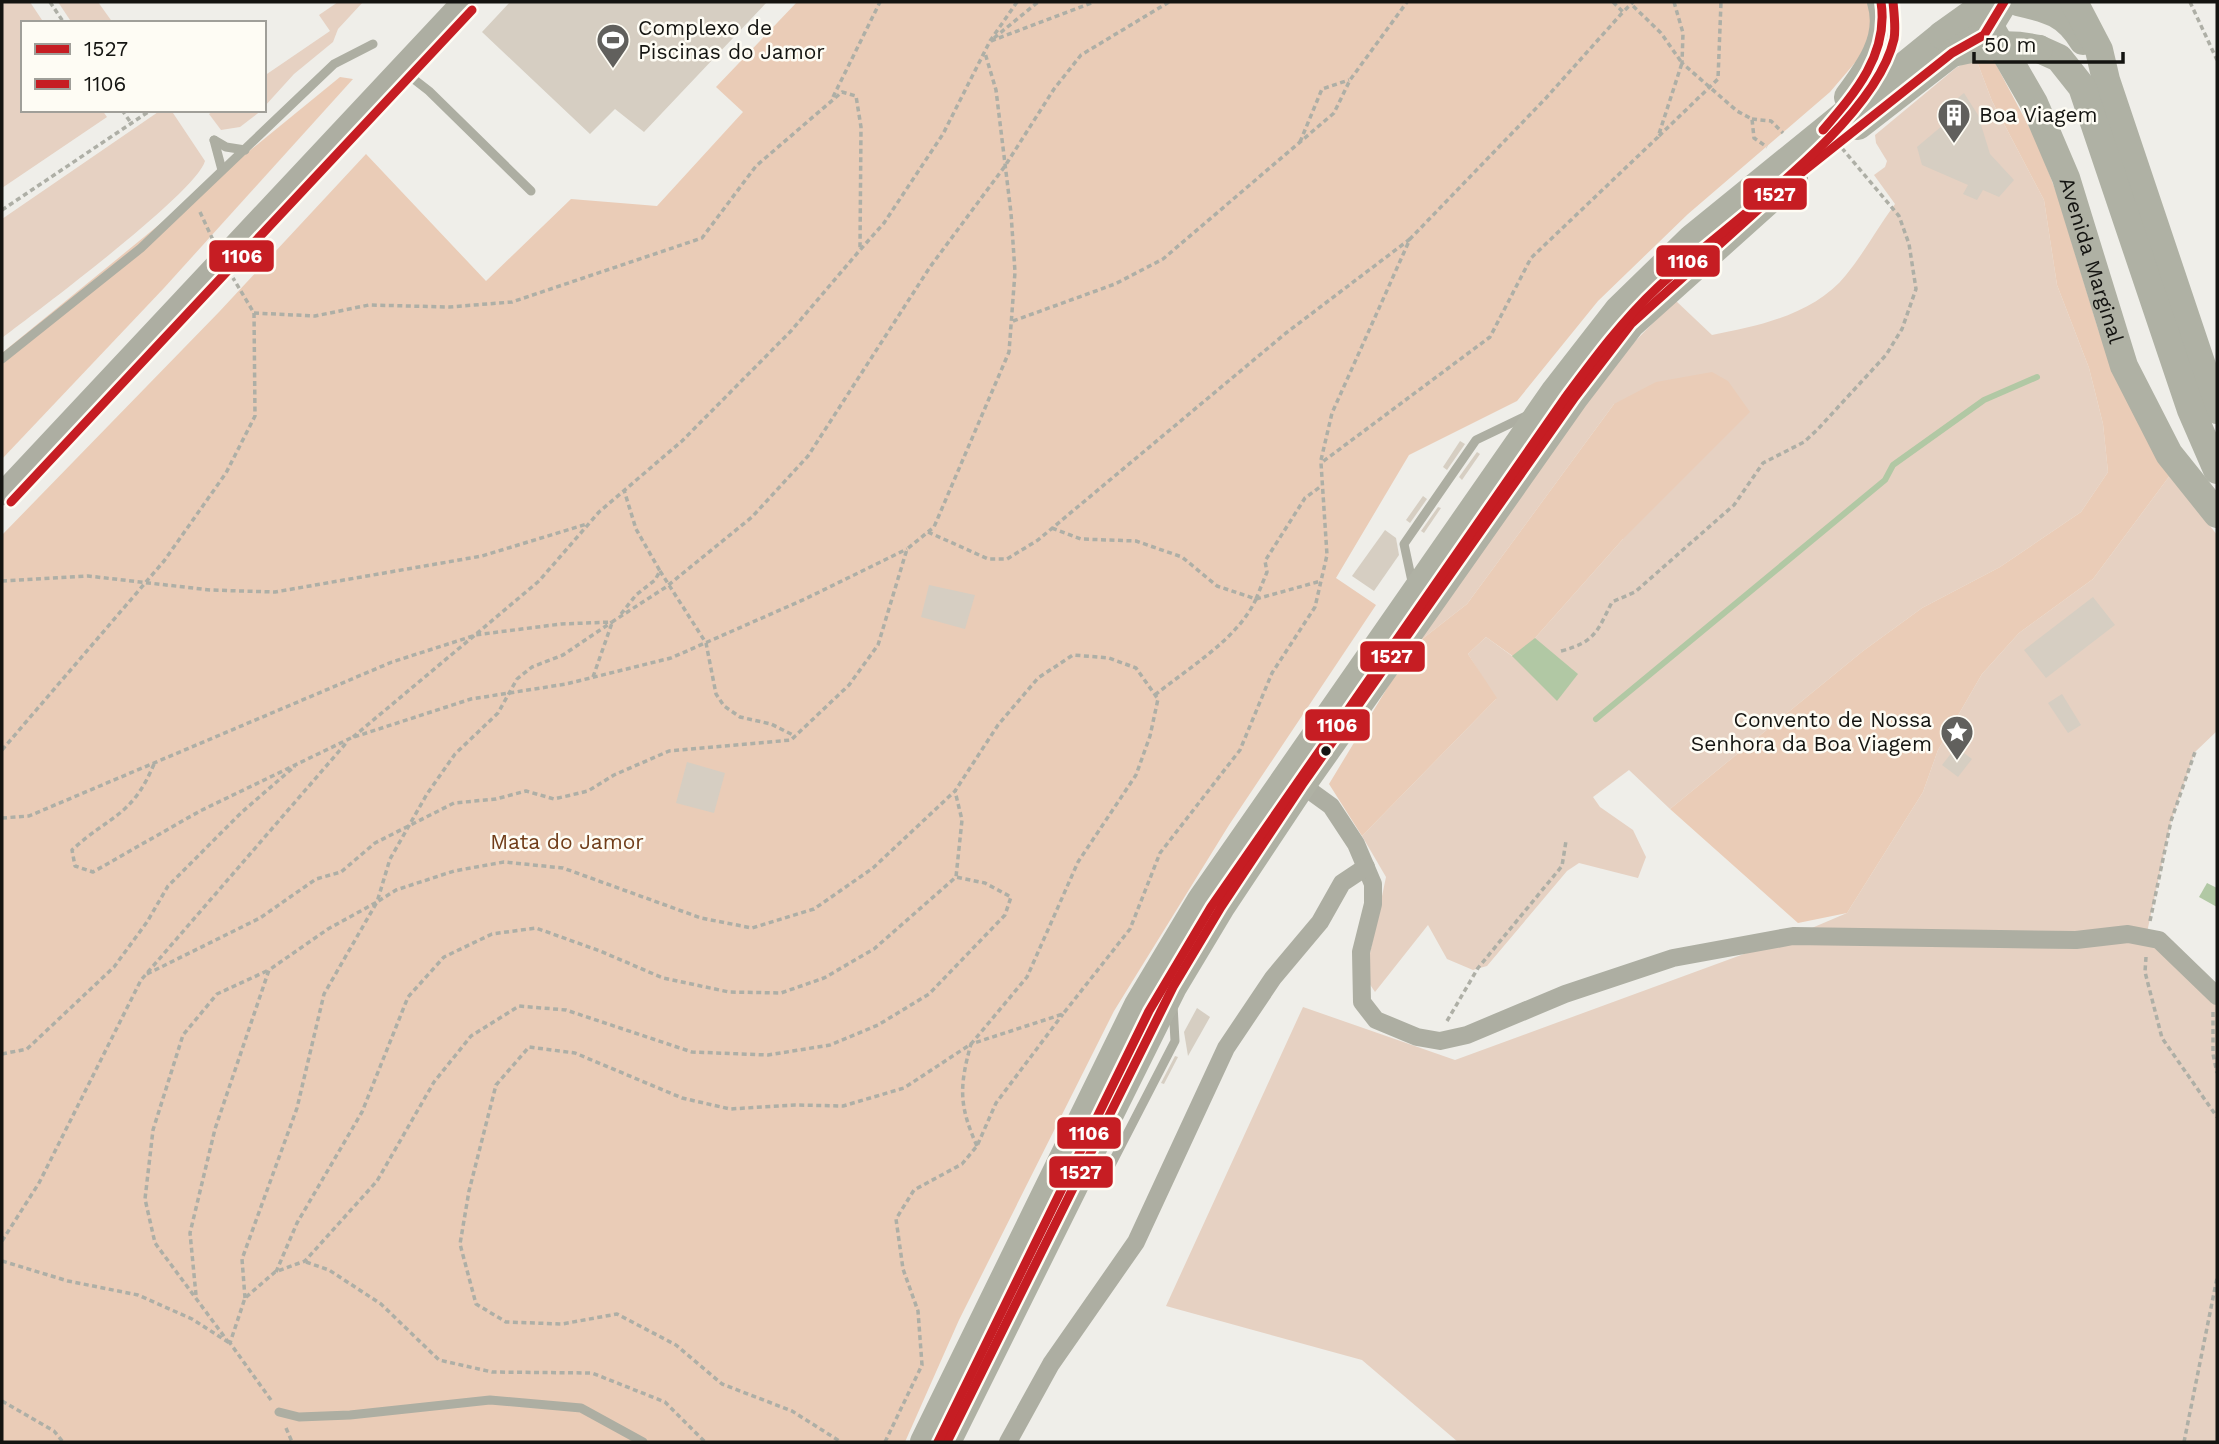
<svg xmlns="http://www.w3.org/2000/svg" width="2219" height="1444" font-family="'Work Sans',sans-serif">
	<rect width="100%" height="100%" fill="#efeee9"/>
	<!-- green -->
	<g fill="#e6d1c2">
		<polygon points="2,2 30,2 44,23 23,23 23,110 102,110 107,117 2,188"/>
		<polygon points="58,2 98,2 113,23 72,23"/>
		<polygon points="338,2 363,2 338,29 333,42 294,74 264,107 264,76 330,31 319,15"/>
		<path d="M1976,59L1992,101L2044,200L2057,285L2089,368L2103,424L2108,472L2081,512L2000,567L1922,608L1863,651L1670,809L1629,770L1593,797L1600,807L1633,830L1646,857L1638,878L1579,863L1567,871L1487,966L1473,970L1447,959L1428,925L1375,992L1365,977L1386,877L1362,836L1496,699L1468,654L1486,637L1512,656L1535,638L1623,539L1614,404L1467,604L1412,647L1618,359L1675,300L1712,335C1759,326 1815,314 1846,275C1864,253 1878,227 1895,204L1874,175L1885,167L1887,161L1876,143L1875,135L1957,67Z"/>
		<path d="M161,110H171L205,161C196,193 36,312 2,338V219Z"/>
		<polygon points="215,110 262,110 240,127 221,130 209,114"/>
		<polygon points="2171,474 2217,535 2217,731 2195,752 2171,821 2146,937 2217,996 2217,1442 1458,1442 1362,1360 1166,1306 1303,1007 1455,1060 1793,936 1847,913 1923,792 1938,750 1982,674 2019,633 2093,579"/>
	</g>
	<!-- forest -->
	<g fill="#eaccb7">
		<polygon points="797,2 1871,2 1873,19 1865,51 1830,92 1688,214 1598,301 1517,401 1409,455 1336,578 1376,605 1229,825 1114,1011 959,1320 905,1442 2,1442 2,535 219,312 366,154 486,281 571,199 657,206 743,112 716,87"/>
		<polygon points="1992,57 2037,142 2057,194 2099,332 2135,413 2171,474 2093,579 2019,633 1982,674 1938,750 1923,792 1847,913 1798,923 1670,809 1863,651 1922,608 2000,567 2081,512 2108,472 2103,424 2089,368 2057,285 2044,200 1992,101 1976,59"/>
		<polygon points="340,77 353,79 164,288 2,459 2,353"/>
		<polygon points="1712,372 1728,381 1750,412 1623,539 1535,638 1514,657 1486,637 1468,654 1497,698 1362,836 1329,784 1412,647 1467,604 1614,404 1656,382"/>
	</g>
	<!-- water -->
	<g fill="#b1c8a4">
		<polygon points="1535,638 1578,674 1557,701 1512,656"/>
		<polygon points="2207,883 2217,888 2217,907 2199,897"/>
	</g>
	<g fill="none" stroke-linecap="round" stroke-linejoin="round">
		<!-- stream -->
		<polyline stroke="#b1c8a4" stroke-width="6" points="1596,719 1885,480 1893,465 1984,400 2037,377"/>
	</g>
	<!-- building -->
	<g fill="#d6cec2">
		<polygon points="510,2 767,2 644,132 615,109 590,134 482,32"/>
		<polygon points="1964,93 1978,115 1990,154 2014,180 1999,197 1983,190 1977,200 1963,194 1968,185 1922,165 1917,147 1949,120 1942,111"/>
		<polygon points="1460,441 1465,444 1447,470 1443,467"/>
		<polygon points="1477,452 1480,454 1462,480 1459,477"/>
		<polygon points="1423,496 1427,499 1410,523 1406,520"/>
		<polygon points="1438,507 1441,508 1424,533 1421,531"/>
		<polygon points="1385,530 1396,538 1399,555 1374,591 1352,576"/>
		<polygon points="929,585 975,595 965,629 921,617"/>
		<polygon points="2093,597 2115,625 2046,678 2024,650"/>
		<polygon points="2062,694 2081,725 2068,733 2048,703"/>
		<polygon points="1956,747 1972,759 1958,777 1942,765"/>
		<polygon points="687,762 725,773 714,813 676,803"/>
		<polygon points="1197,1008 1210,1017 1188,1056 1184,1032"/>
		<polygon points="1175,1056 1178,1057 1164,1084 1161,1083"/>
	</g>
	<g fill="none" stroke-linecap="round" stroke-linejoin="round">
		<!-- path -->
		<g stroke="#aeafa6" stroke-width="3.5" stroke-dasharray="5 3.5" stroke-linecap="butt">
			<polyline points="50,2 64,23"/>
			<polyline points="1017,2 990,41 943,134 884,223 860,250 791,331 682,441 599,512 539,581 475,635 561,624 612,622 666,587 752,517 808,456 930,267 1005,166 1054,89 1081,55 1169,2"/>
			<polyline points="1613,2 1623,12 1633,2"/>
			<polyline points="1674,2 1683,33 1682,63 1737,111 1752,119 1754,138 1767,147"/>
			<polyline points="2190,2 2217,60"/>
			<polyline points="994,38 1038,2"/>
			<polyline points="991,41 1094,2"/>
			<polyline points="833,97 880,2"/>
			<polyline points="122,110 131,123"/>
			<polyline points="1752,119 1771,121 1783,133"/>
			<polyline points="1659,136 1718,79 1721,2"/>
			<polyline points="1300,142 1322,89 1349,80"/>
			<polyline points="2,210 151,110"/>
			<polyline points="200,212 213,240"/>
			<polyline points="254,313 315,316 369,305 449,307 512,302 702,238 756,166 842,92 856,96 861,127 860,248"/>
			<polyline points="1013,321 1115,284 1163,259 1334,113 1350,80 1407,2"/>
			<polyline points="1321,460 1332,413 1410,239 1546,98 1623,12"/>
			<path d="M1052,528L1081,539L1136,541L1182,557L1217,586L1256,599C1238,639 1188,668 1155,695"/>
			<polyline points="928,532 988,559 1007,559 1038,540 1286,333 1410,239"/>
			<polyline points="660,571 706,643 716,694 724,706 740,717 771,724 795,736"/>
			<polyline points="2,581 88,576 210,590 275,592 482,556 587,524"/>
			<polyline points="1256,599 1267,572 1265,561 1305,498 1320,487"/>
			<polyline points="1256,599 1321,581"/>
			<polyline points="621,614 636,595 655,580 660,571 636,529 624,490"/>
			<path d="M1561,651C1595,642 1597,632 1612,602L1635,592L1734,505L1763,463L1804,442L1817,430L1886,355L1902,329L1916,289L1909,244L1899,216L1841,147"/>
			<polyline points="593,677 612,623"/>
			<polyline points="353,737 475,635"/>
			<polyline points="2,750 164,561 226,473 255,416 254,313 233,278"/>
			<path d="M154,764C132,817 110,815 72,850L75,866L93,872L200,811L351,738L471,699L566,684L671,658L805,599L907,549"/>
			<polyline points="2,818 29,816 392,662 473,636"/>
			<polyline points="2150,921 2171,821 2195,752"/>
			<polyline points="2146,957 2145,972 2162,1038 2217,1117"/>
			<polyline points="147,974 260,918 316,879 341,872 375,843 454,803 496,799 526,791 554,799 588,791 614,775 669,751 791,740 849,685 878,645 907,549 934,527 1009,352 1015,272 1011,213 996,90 985,53"/>
			<polyline points="2213,1012 2213,1054 2217,1073"/>
			<polyline points="1447,1021 1478,968 1562,866 1566,841"/>
			<polyline points="2,1054 27,1049 114,967 147,922 168,886 242,812 295,766"/>
			<path d="M977,1146C959,1106 959,1087 971,1044L1063,1014L1130,929L1160,853L1240,750L1272,673L1315,607L1327,555L1321,463L1490,337L1531,258L1658,137L1682,63L1661,33L1631,4"/>
			<polyline points="2,1241 39,1183 141,980 347,742"/>
			<polyline points="2,1261 68,1281 138,1295 192,1319 228,1342"/>
			<polyline points="306,1262 329,1270 381,1304 439,1360 492,1372 592,1373 665,1402 705,1442"/>
			<polyline points="276,1272 297,1223 362,1112 408,997 444,957 492,934 536,928 600,951 663,978 729,992 781,993 824,978 874,949 956,877 962,820 955,791"/>
			<polyline points="196,1295 190,1233 215,1129 269,970 328,929 377,902 390,859 427,794 455,754 498,713 517,679 532,667 563,655 612,622"/>
			<polyline points="245,1298 242,1259 297,1108 324,994 377,902 396,890 454,871 504,862 563,868 701,918 752,928 814,909 873,868 955,791 998,725 1038,678 1073,655 1109,658 1136,668 1158,699 1150,736 1136,775 1078,862 1027,977 971,1044 904,1088 843,1106 795,1105 730,1109 682,1098 575,1053 529,1047 496,1085 469,1191 460,1244 476,1304 506,1322 562,1324 617,1314 676,1345 722,1384 792,1411 841,1442"/>
			<polyline points="229,1343 155,1243 145,1199 153,1130 183,1035 217,994 269,970"/>
			<polyline points="271,1400 230,1343 245,1298 275,1272 305,1261 377,1181 434,1082 471,1036 519,1006 566,1010 692,1052 768,1055 830,1045 878,1025 929,994 1005,915 1011,897 985,883 956,877"/>
			<polyline points="2,1401 54,1431 63,1442"/>
			<polyline points="286,1428 292,1442"/>
			<polyline points="885,1442 922,1365 918,1311 903,1269 896,1219 914,1190 962,1164 977,1146 996,1103 1063,1014"/>
			<polyline points="2184,1442 2217,1278"/>
		</g>
		<!-- service -->
		<g stroke="#adaea2" stroke-width="9">
			<polyline points="402,70 429,91 531,191"/>
			<polyline points="214,140 226,147 245,150"/>
			<polyline points="214,140 222,170"/>
			<polyline points="2,359 141,248 334,64 373,44"/>
			<polyline points="1413,586 1404,544 1476,440 1528,415"/>
			<polyline points="1085,1181 1110,1167 1175,1041 1173,1005"/>
			<polyline points="279,1412 299,1417 350,1415 490,1400 581,1408 643,1442"/>
		</g>
		<!-- minor -->
		<g stroke="#adaea2" stroke-width="18">
			<polyline points="1302,785 1331,806 1356,844 1373,884 1373,904 1361,952 1362,1002 1376,1020 1417,1037 1440,1041 1467,1035 1565,994 1673,958 1793,936 2076,940 2128,934 2159,940 2217,996"/>
			<polyline points="1008,1442 1051,1364 1136,1242 1226,1048 1273,978 1320,922 1342,883 1366,867"/>
		</g>
		<!-- tertiary -->
		<polyline stroke="#adaea2" stroke-width="23" points="2,494 463,2"/>
		<!-- primary -->
		<g stroke="#afb1a4" stroke-width="28">
			<path d="M2018,2C2049,9 2066,13 2083,41"/>
			<polyline points="2074,2 2099,50 2106,80 2217,410"/>
			<path id="s1" d="M1992,30L2034,103L2066,178L2124,366L2169,454L2217,514"/>
			<polyline points="2039,49 2059,58 2082,87 2191,410 2217,470"/>
			<path d="M1848,97C1869,69 1892,38 1881,2"/>
			<polyline points="1858,126 1952,53"/>
			<polyline points="924,1442 1138,1005 1201,900 1555,391 1618,310 1692,238 1942,35"/>
			<polyline points="947,1442 1173,987 1221,907 1302,785 1575,397 1631,324 1794,178"/>
		</g>
		<!-- primary-bridge -->
		<g stroke="#afb1a4" stroke-width="28">
			<polyline points="1942,35 1970,15 2001,2"/>
			<polyline points="1961,48 1984,35 2004,2"/>
			<path d="M1952,53C1983,46 2008,42 2039,49"/>
		</g>
		<defs>
			<g id="bus-1">
				<path d="M1823,130C1855,93 1889,54 1881,2"/>
				<polyline points="947,1442 1173,987 1221,907 1302,785 1575,397 1631,324 1781,189 1952,53 1984,35 2004,2"/>
			</g>
			<g id="bus-2">
				<polyline points="11,502 472,10"/>
				<path d="M938,1442L1149,1011L1211,907L1565,398C1594,359 1622,321 1657,288C1723,226 1874,126 1894,39C1896,28 1894,13 1893,2"/>
			</g>
		</defs>
		<!-- bus-1 casing -->
		<use href="#bus-1" stroke="#fefcf4" stroke-width="14"/>
		<!-- bus-2 casing -->
		<use href="#bus-2" stroke="#fefcf4" stroke-width="14"/>
		<!-- bus-1 -->
		<use href="#bus-1" stroke="#c61d23" stroke-width="9"/>
		<!-- bus-2 -->
		<use href="#bus-2" stroke="#c61d23" stroke-width="9"/>
	</g>
	<!-- icons -->
	<defs>
		<symbol id="stadium-pin" viewBox="-11 -11 22 30"><path d="M0 17L-7.5 6A9.5 9.5 0 1 1 7.5 6Z" fill="#61605d" stroke="#fefcf4"/><path d="M0-5a6.5 5 0 1 0 0 10a6.5 5 0 1 0 0-10ZM-3.5-1.8h7v3.6h-7Z" fill="#fff"/></symbol>
		<symbol id="building-pin" viewBox="-11 -11 22 30"><path d="M0 17L-7.5 6A9.5 9.5 0 1 1 7.5 6Z" fill="#61605d" stroke="#fefcf4"/><path d="M-4-6H4V6H1V3H-1V6H-4ZM-2.5-4.3h1.7v1.8h-1.7ZM.8-4.3h1.7v1.8H.8ZM-2.5-1h1.7V.8h-1.7ZM.8-1h1.7V.8H.8Z" fill="#fff"/></symbol>
		<symbol id="sight-pin" viewBox="-11 -11 22 30"><path d="M0 17L-7.5 6A9.5 9.5 0 1 1 7.5 6Z" fill="#61605d" stroke="#fefcf4"/><path d="M0-6L1.8-2.2L6-1.7L2.9 1.2L3.7 5.4L0 3.3L-3.7 5.4L-2.9 1.2L-6-1.7L-1.8-2.2Z" fill="#fff"/></symbol>
	</defs>
	<g fill-rule="evenodd">
		<use href="#stadium-pin" x="594" y="21" width="38" height="52"/>
		<use href="#building-pin" x="1935" y="96" width="38" height="52"/>
		<use href="#sight-pin" x="1938" y="713" width="38" height="52"/>
	</g>
	<!-- markers -->
	<circle fill="#141411" stroke="#fefcf4" stroke-width="2.5" cx="1326" cy="751" r="6"/>
	<g text-anchor="middle" stroke-width="5" stroke-linejoin="round" paint-order="stroke">
		<!-- poi labels -->
		<g font-size="21" fill="#141411" stroke="#fefcf4" text-anchor="start">
			<text x="638" y="35">Complexo de<tspan x="638" dy="24">Piscinas do Jamor</tspan></text>
			<text x="1979" y="122">Boa Viagem</text>
			<text x="1932" y="727" text-anchor="end">Convento de Nossa<tspan x="1932" dy="24">Senhora da Boa Viagem</tspan></text>
		</g>
		<!-- street labels -->
		<g font-size="21" fill="#141411" stroke="#fefcf4">
			<text dy="7" stroke="none"><textPath href="#s1" startOffset="252">Avenida Marginal</textPath></text>
		</g>
		<!-- park labels -->
		<g font-size="21" fill="#703d19" stroke="#fefcf4">
			<text x="567" y="849">Mata do Jamor</text>
		</g>
	</g>
	<g stroke="#fefcf4" stroke-width="2.5">
		<rect x="1742" y="177" width="66" height="34" rx="7" fill="#c61d23"/>
		<rect x="208" y="239" width="67" height="34" rx="7" fill="#c61d23"/>
		<rect x="1655" y="244" width="66" height="34" rx="7" fill="#c61d23"/>
		<rect x="1359" y="640" width="67" height="33" rx="7" fill="#c61d23"/>
		<rect x="1304" y="708" width="67" height="34" rx="7" fill="#c61d23"/>
		<rect x="1056" y="1116" width="66" height="34" rx="7" fill="#c61d23"/>
		<rect x="1048" y="1155" width="66" height="34" rx="7" fill="#c61d23"/>
	</g>
	<g font-size="19" text-anchor="middle" font-weight="bold" fill="#fff">
		<text x="1775" y="201">1527</text>
		<text x="242" y="263">1106</text>
		<text x="1688" y="268">1106</text>
		<text x="1392" y="663">1527</text>
		<text x="1337" y="732">1106</text>
		<text x="1089" y="1140">1106</text>
		<text x="1081" y="1179">1527</text>
	</g>
	<!-- border -->
	<rect width="2219" height="1444" fill="none" stroke="#141411" stroke-width="7"/>
	<!-- legend -->
	<rect x="21" y="21" width="245" height="91" fill="#fefcf4" stroke="#a09f99" stroke-width="2"/>
	<rect x="35" y="44" width="35" height="10" fill="#c61d23" stroke="#a09f99" stroke-width="2"/>
	<text x="84" y="56" font-size="21" fill="#141411">1527</text>
	<rect x="35" y="79" width="35" height="10" fill="#c61d23" stroke="#a09f99" stroke-width="2"/>
	<text x="84" y="91" font-size="21" fill="#141411">1106</text>
	<!-- scale -->
	<path d="M1974 52v10h149v-10" fill="none" stroke="#141411" stroke-width="3.5"/>
	<text x="1984" y="52" font-size="21" fill="#141411" stroke="#fefcf4" stroke-width="5" paint-order="stroke">50 m</text>
</svg>
